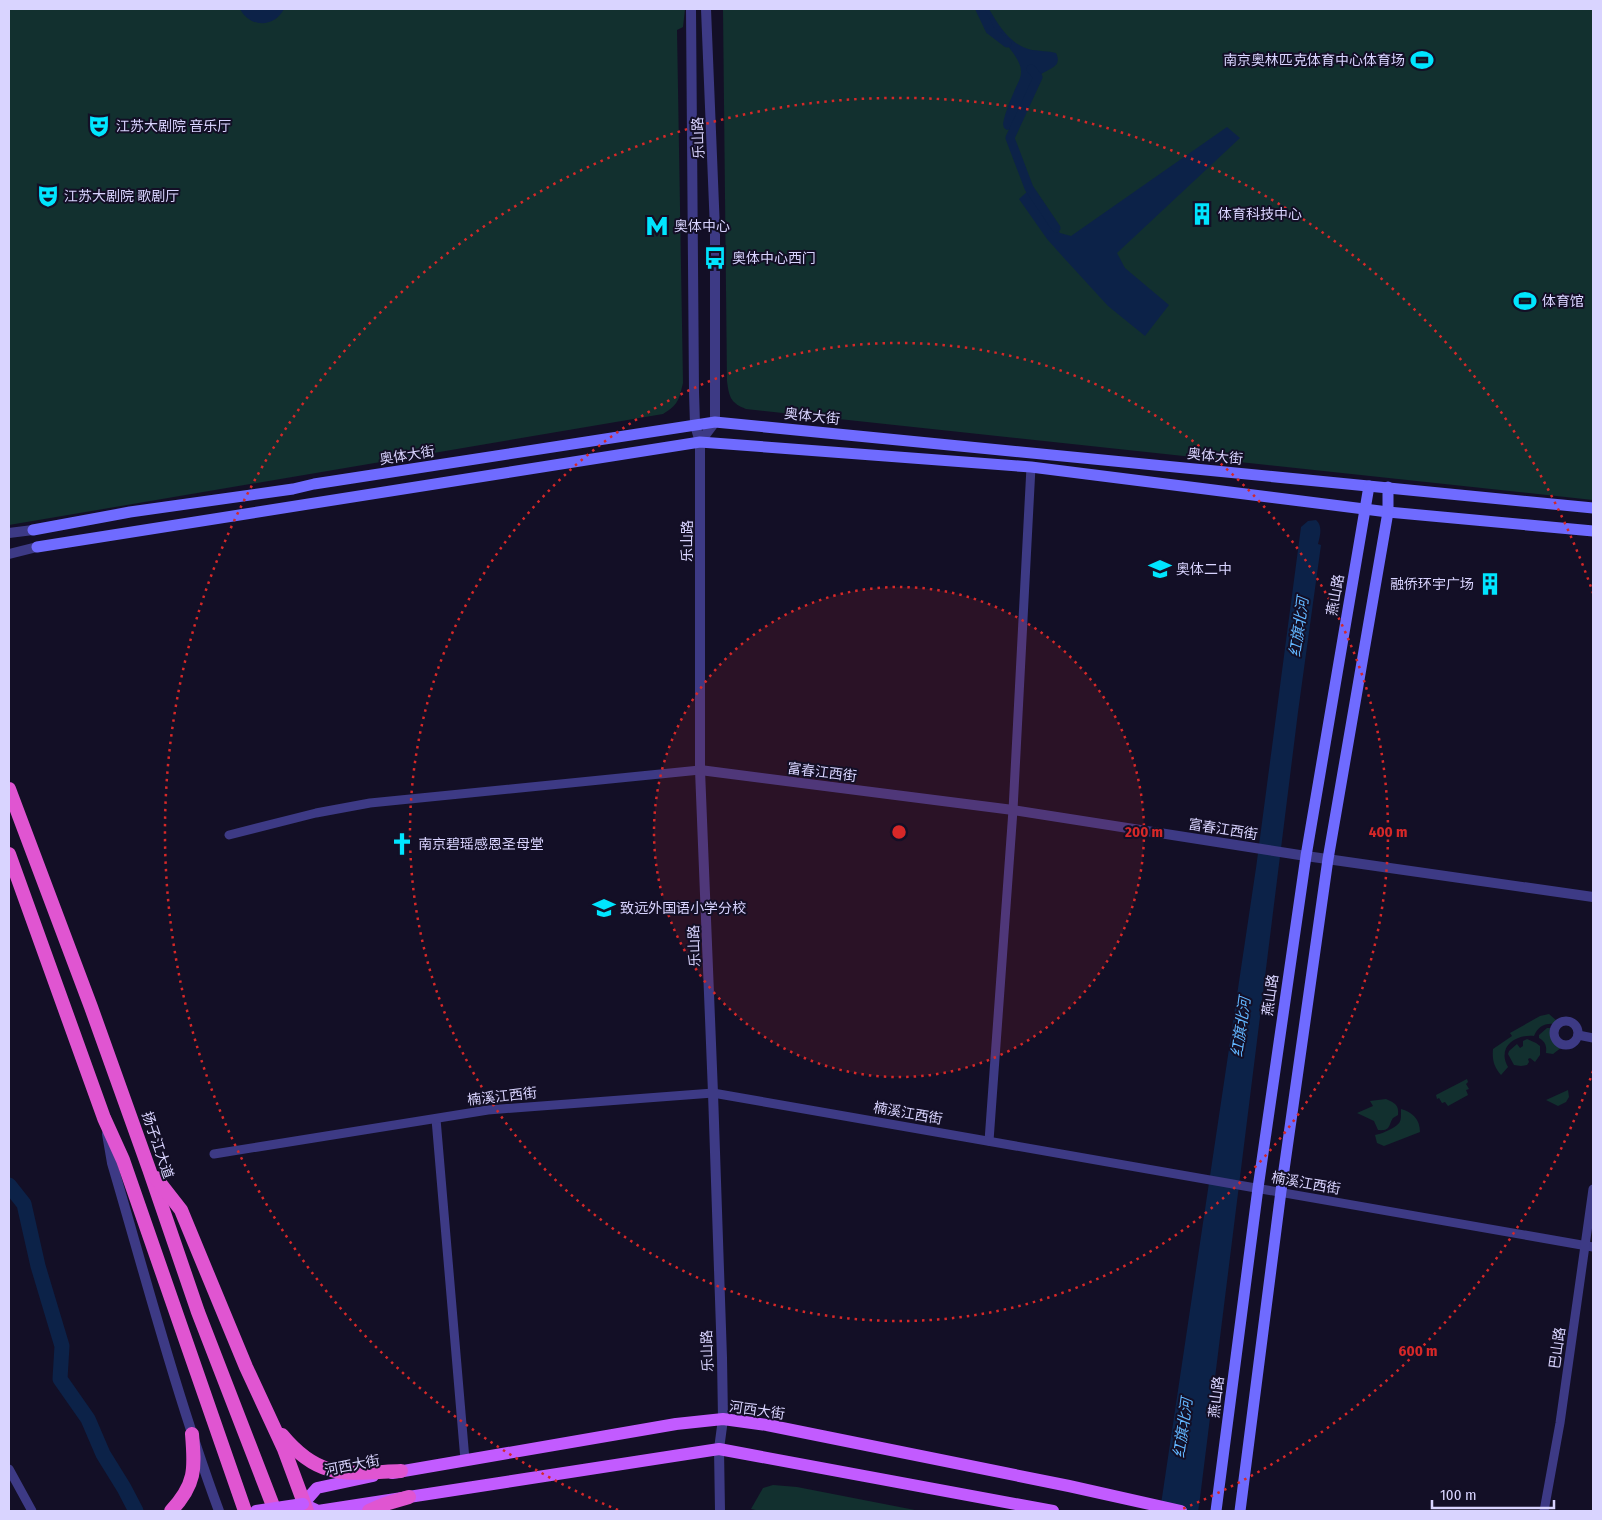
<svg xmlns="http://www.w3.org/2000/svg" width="1602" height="1520" font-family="'Fira Sans Condensed','Noto Sans SC',sans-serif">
	<rect width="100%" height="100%" fill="#130f26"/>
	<!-- green -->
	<g fill="#12302f">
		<path d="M9,9H685L683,27L677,30L683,383C679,400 678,405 663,414L9,525Z"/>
		<path d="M723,9H1593V500L746,409C730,403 729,396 727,381Z"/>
		<path d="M1549,1014L1557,1021L1554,1024C1544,1023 1538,1027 1534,1036C1514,1034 1497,1048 1508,1067L1501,1075C1494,1067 1492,1060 1493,1049L1512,1036L1510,1033L1540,1016Z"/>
		<path d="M1547,1028H1552L1551,1032L1554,1042L1562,1047L1553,1054L1546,1053C1547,1046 1545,1041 1539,1038V1035Z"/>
		<polygon points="1527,1039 1536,1043 1540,1046 1540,1055 1535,1062 1530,1058 1528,1059 1529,1062 1527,1065 1521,1066 1514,1065 1508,1054 1509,1051 1517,1044 1520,1048 1523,1046 1523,1041"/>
		<polygon points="1467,1079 1468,1082 1466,1084 1469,1089 1466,1090 1468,1095 1448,1106 1445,1102 1442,1103 1439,1098 1437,1099 1436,1095"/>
		<polygon points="1568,1090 1569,1097 1566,1102 1558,1106 1546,1100"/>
		<path d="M1386,1099C1395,1103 1399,1105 1398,1115L1393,1118C1388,1126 1391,1131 1378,1130L1374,1121L1357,1113L1373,1106L1370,1101Z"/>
		<path d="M1401,1109C1412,1112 1420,1119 1420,1132L1384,1146L1377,1143L1375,1135C1381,1134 1385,1132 1391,1129C1402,1123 1401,1121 1401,1109Z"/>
		<polygon points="773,1485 797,1487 920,1511 760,1511 751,1509 763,1488"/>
	</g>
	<!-- water -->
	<g fill="#0c2248">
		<path d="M240,9H284C274,28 250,28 240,9Z"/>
		<path d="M977,9H989C999,26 1011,46 1032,50C1040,51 1048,51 1056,53C1063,67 1049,68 1040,75C1036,78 1033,82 1030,86C1022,98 1020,127 1007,130L1004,128L1003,124C1005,112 1011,99 1016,87C1018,83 1021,78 1021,72C1022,54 987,27 977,9Z"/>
		<polygon points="1227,127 1240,138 1117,253 1125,268 1169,305 1145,336 1108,306 1064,258 1047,239 1019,199 1028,191 1060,233 1071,236"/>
		<path d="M1316,520C1323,526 1320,536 1318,544L1321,545L1298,712L1199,1506L1198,1511H1160L1256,868L1301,527L1308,521Z"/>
	</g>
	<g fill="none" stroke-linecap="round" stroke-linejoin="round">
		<!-- canal -->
		<g stroke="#0c2248" stroke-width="9">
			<polyline points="980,9 990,30 1007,43"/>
			<polyline points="1031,69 1038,77 1010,138 1029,188 1056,228"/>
		</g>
		<!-- river -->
		<polyline stroke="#0c2248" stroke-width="15" points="9,1185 24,1204 38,1266 62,1346 60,1379 88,1419 103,1454 124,1488 136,1511"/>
		<!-- minor -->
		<g stroke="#3d3a85" stroke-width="9">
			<polyline points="229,835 316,813 370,803 700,770"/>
			<circle cx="1566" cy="1033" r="12"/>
			<polyline points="1578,1035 1593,1038"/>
			<polyline points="436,1119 465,1460"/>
			<polyline points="989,1141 1013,810 1031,467"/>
			<polyline points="214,1154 488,1110 713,1093 1593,1247"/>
			<polyline points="9,1469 32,1511"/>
			<polyline points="1544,1511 1560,1423 1593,1189"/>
		</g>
		<!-- tertiary -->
		<g stroke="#3d3a85" stroke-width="10">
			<polyline points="691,9 694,392 695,425 700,442"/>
			<polyline points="706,9 715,230 715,422 700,442 700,770 713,1093 722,1358 723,1419 719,1449 720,1511"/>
			<polyline points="9,533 33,530"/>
			<polyline points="9,554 37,547"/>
			<polyline points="700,770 1013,810 1306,856 1593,897"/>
			<path d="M107,1134L112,1163C146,1279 177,1397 219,1511"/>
		</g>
		<!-- secondary -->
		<g stroke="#6f6bff" stroke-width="11">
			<polyline points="33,530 130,512 293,489 314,484 715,422 1593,508"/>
			<polyline points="37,547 700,442 1031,467 1388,512 1593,531"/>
			<polyline points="1216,1511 1258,1188 1306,856 1369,486"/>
			<polyline points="1240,1511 1281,1191 1328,859 1388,512 1388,487"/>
		</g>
		<!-- primary -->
		<g stroke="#c25bff" stroke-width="12">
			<polyline points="392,1473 676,1424 723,1419 767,1425 1069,1486 1181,1511"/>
			<polyline points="373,1476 317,1488 303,1504 318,1511 719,1449 1053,1511"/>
		</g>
		<!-- trunk -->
		<g stroke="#e055d1" stroke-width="14">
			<polyline points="9,789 91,1007 149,1169 198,1312 275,1511"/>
			<polyline points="9,854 104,1118 123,1160 245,1511"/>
			<polyline points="156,1178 181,1210 246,1367 284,1449 307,1511"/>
			<path d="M282,1435C320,1481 348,1473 401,1471"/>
			<path d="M171,1511C196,1484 195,1469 192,1434"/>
			<polyline points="369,1511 385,1504 409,1497"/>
		</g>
		<!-- primary-bridge -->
		<polyline stroke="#c25bff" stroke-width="12" points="256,1511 303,1504"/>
	</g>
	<!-- distance rings -->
	<circle cx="899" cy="832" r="245" fill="#d62828" fill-opacity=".12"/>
	<g fill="none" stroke="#d62828" stroke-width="2.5" stroke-dasharray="2.5 5">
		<circle cx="899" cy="832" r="245"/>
		<circle cx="899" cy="832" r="489"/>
		<path d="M1593 1071A734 734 0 0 1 1180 1510M618 1510A734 734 0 1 1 1593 593"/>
	</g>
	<!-- icons -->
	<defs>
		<symbol id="stadium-bare" viewBox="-9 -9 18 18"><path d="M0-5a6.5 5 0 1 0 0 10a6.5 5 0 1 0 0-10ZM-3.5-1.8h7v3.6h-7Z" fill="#00e5ff" stroke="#130f26" stroke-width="2.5" paint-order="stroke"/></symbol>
		<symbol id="theatre-bare" viewBox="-9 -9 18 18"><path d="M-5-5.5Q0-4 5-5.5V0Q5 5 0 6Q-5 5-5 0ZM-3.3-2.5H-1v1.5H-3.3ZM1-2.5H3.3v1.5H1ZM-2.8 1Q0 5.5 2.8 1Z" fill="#00e5ff" stroke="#130f26" stroke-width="2.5" paint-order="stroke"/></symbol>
		<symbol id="building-bare" viewBox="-9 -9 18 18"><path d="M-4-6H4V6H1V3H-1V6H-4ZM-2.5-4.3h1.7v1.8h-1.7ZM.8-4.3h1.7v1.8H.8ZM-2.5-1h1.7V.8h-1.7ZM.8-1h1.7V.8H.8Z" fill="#00e5ff" stroke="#130f26" stroke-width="2.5" paint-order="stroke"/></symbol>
		<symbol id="metro-bare" viewBox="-9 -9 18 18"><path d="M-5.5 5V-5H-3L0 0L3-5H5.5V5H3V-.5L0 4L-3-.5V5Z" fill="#00e5ff" stroke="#130f26" stroke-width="2.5" paint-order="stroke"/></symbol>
		<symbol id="bus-bare" viewBox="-9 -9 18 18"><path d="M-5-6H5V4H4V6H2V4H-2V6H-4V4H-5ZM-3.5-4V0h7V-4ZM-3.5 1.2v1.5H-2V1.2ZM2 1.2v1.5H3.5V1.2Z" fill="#00e5ff" stroke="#130f26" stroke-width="2.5" paint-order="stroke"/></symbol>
		<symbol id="school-bare" viewBox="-9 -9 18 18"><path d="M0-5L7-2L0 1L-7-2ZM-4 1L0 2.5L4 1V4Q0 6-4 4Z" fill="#00e5ff" stroke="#130f26" stroke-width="2.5" paint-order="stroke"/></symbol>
		<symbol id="church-bare" viewBox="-9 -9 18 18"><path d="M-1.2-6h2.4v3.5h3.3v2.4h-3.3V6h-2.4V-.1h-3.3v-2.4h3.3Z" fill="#00e5ff" stroke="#130f26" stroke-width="2.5" paint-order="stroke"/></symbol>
	</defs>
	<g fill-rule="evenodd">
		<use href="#stadium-bare" x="1406" y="44" width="32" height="32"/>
		<use href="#theatre-bare" x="83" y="110" width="32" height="32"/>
		<use href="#theatre-bare" x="32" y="180" width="32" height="32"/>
		<use href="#building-bare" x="1186" y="198" width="32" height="32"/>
		<use href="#metro-bare" x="641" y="210" width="32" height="32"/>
		<use href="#bus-bare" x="699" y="242" width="32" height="32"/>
		<use href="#stadium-bare" x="1509" y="285" width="32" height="32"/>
		<use href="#school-bare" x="1144" y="553" width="32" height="32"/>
		<use href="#building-bare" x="1474" y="568" width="32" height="32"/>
		<use href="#church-bare" x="386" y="828" width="32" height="32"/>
		<use href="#school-bare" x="588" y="892" width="32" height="32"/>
	</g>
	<g text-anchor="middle" stroke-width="4" stroke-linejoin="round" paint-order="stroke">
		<!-- poi labels -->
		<g font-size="14" fill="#d9d4ff" stroke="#130f26" text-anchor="start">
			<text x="1405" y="65" text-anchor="end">南京奥林匹克体育中心体育场</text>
			<text x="116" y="131">江苏大剧院 音乐厅</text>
			<text x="64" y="201">江苏大剧院 歌剧厅</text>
			<text x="1218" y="219">体育科技中心</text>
			<text x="674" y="231">奥体中心</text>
			<text x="732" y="263">奥体中心西门</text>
			<text x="1542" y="306">体育馆</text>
			<text x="1176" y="574">奥体二中</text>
			<text x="1474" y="589" text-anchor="end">融侨环宇广场</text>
			<text x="418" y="849">南京碧瑶感恩圣母堂</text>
			<text x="620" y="913">致远外国语小学分校</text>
		</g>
		<!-- street labels -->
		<g font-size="14" fill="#d9d4ff" stroke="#130f26">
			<text transform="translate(698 138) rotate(-92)" y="5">乐山路</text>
			<text transform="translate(812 416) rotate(6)" y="5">奥体大街</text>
			<text transform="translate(407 455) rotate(-9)" y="5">奥体大街</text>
			<text transform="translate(1215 456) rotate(6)" y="5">奥体大街</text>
			<text transform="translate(687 541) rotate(-90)" y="5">乐山路</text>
			<text transform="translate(1335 595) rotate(-80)" y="5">燕山路</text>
			<text transform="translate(822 772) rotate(7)" y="5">富春江西街</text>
			<text transform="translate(1223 829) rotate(9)" y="5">富春江西街</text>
			<text transform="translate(694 946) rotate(-92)" y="5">乐山路</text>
			<text transform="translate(1270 995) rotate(-82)" y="5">燕山路</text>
			<text transform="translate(502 1096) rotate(-6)" y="5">楠溪江西街</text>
			<text transform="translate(908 1113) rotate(10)" y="5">楠溪江西街</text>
			<text transform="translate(158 1145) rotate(71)" y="5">扬子江大道</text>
			<text transform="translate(1306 1183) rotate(10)" y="5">楠溪江西街</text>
			<text transform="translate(1557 1348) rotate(-82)" y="5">巴山路</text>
			<text transform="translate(707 1351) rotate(-92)" y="5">乐山路</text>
			<text transform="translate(1216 1397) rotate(-83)" y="5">燕山路</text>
			<text transform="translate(757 1410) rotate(8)" y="5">河西大街</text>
			<text transform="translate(352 1465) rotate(-11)" y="5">河西大街</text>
		</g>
		<!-- water labels -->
		<g font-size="15" font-style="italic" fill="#62b6ff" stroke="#130f26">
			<text transform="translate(1299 627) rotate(-82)" y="5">红旗北河</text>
			<text transform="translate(1241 1027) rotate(-82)" y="5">红旗北河</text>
			<text transform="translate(1183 1428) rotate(-82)" y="5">红旗北河</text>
		</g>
	</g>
	<circle cx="899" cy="832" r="8" fill="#d62828" stroke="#130f26" stroke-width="2.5"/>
	<g font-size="15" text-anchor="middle" font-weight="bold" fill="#d62828" stroke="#130f26" stroke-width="4" stroke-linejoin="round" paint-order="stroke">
		<text x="1144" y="837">200 m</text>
		<text x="1388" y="837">400 m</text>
		<text x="1418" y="1356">600 m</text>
	</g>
	<!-- border -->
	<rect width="1602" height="1520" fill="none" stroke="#d9d4ff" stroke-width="20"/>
	<!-- scale -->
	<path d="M1432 1500v8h122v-8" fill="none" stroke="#d9d4ff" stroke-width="2.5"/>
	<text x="1440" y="1500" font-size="15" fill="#d9d4ff" stroke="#130f26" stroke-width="4" paint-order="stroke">100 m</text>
</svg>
